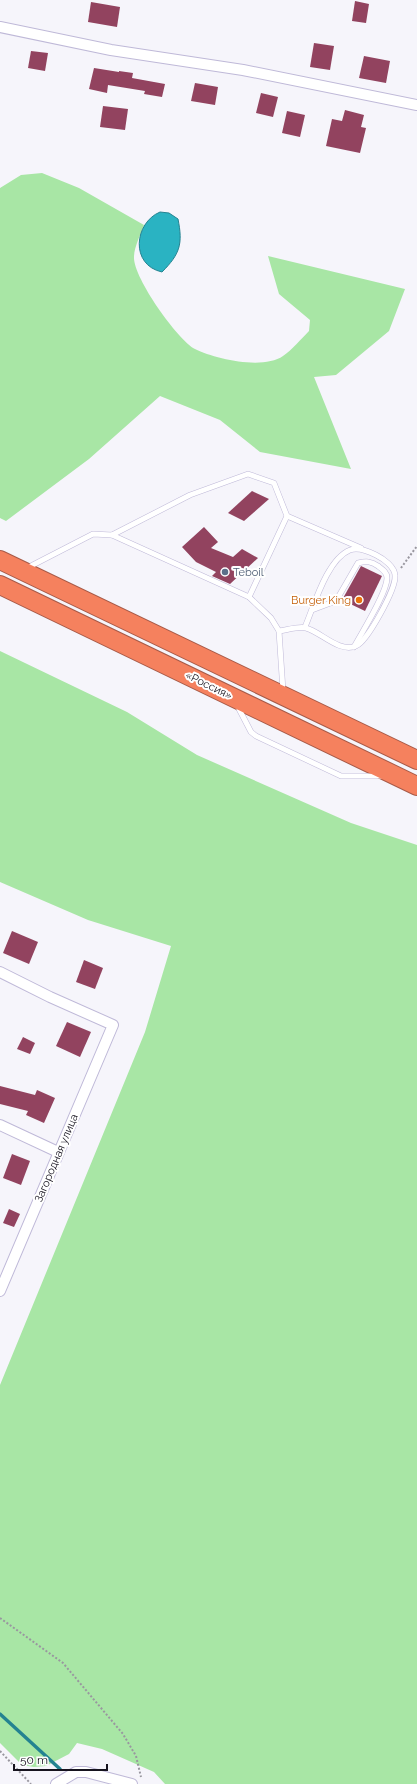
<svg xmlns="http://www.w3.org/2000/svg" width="417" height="1784" font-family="Raleway,sans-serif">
	<rect width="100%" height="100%" fill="#f6f5fb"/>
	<!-- green -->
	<g fill="#a8e6a5">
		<path d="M42,173L79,188L144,225C141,234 134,247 134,257C133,277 177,339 195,349C215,359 263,370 283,356C292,350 301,339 309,331L310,320L279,294L268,256L405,289L389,331L336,375L314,377L351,469L260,452L220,420L160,396L89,459L6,521L0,518V188L21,175Z"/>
		<polygon points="0,651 127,712 197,755 351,823 417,845 417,1784 165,1784 154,1772 102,1749 77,1743 69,1754 46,1766 34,1767 22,1765 0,1743 0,1385 145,1032 171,946 88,920 0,882"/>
	</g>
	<!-- water -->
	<path fill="#2ab3c2" stroke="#248391" d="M160,212L169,213L178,219C183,244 180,254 162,272C130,265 134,223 160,212Z"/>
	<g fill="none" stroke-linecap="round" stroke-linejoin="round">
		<!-- stream -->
		<polyline stroke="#248391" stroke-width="3.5" points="0,1714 60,1769"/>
	</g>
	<!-- building -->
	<g fill="#92435f">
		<polygon points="355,1 369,4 366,23 352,21"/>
		<polygon points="91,2 120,7 117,27 88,22"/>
		<polygon points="314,43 334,46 330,70 310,67"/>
		<polygon points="31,51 48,53 45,71 28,68"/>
		<polygon points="364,56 390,61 386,83 359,78"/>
		<polygon points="94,68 119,72 119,71 133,73 132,78 165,84 162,97 144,94 145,91 108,85 107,93 89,89"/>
		<polygon points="195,83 218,87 215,105 191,101"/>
		<polygon points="261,93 278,97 273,117 256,113"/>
		<polygon points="103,106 128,109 125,130 100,127"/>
		<polygon points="345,110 364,115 361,127 366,128 360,153 326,146 332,119 342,121"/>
		<polygon points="287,111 305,115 300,137 282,133"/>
		<polygon points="252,491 269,499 244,521 228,513"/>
		<polygon points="204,527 218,542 211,548 233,557 242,549 258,558 230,584 212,576 216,572 196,562 182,547"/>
		<polygon points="361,566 382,576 365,611 342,600"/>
		<polygon points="12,931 38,942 29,964 3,953"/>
		<polygon points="84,960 103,968 95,989 76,982"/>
		<polygon points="67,1022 91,1032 80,1057 56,1046"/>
		<polygon points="23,1037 35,1043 30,1054 17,1049"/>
		<polygon points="0,1086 35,1095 37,1090 55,1098 44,1123 26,1115 28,1111 0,1104"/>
		<polygon points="12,1154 30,1161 21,1185 3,1178"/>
		<polygon points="9,1209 20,1214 14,1227 3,1223"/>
	</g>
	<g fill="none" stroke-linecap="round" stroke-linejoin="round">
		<defs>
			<g id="lane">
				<polyline points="287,516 361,548"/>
				<polyline points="112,535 190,495 248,474 274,483 287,516 249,597"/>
				<polyline points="27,568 93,534 112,535 249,597 271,618 279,631 283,691"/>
				<path d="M312,610L336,601L358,563C366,561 371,561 378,566C382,569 387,572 387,578C387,593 362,632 354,647"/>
				<path d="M279,631C287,630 299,626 306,628C321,632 339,653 356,646C367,642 396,589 395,576C395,567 384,559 376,555C368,551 358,547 350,550C327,559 314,606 305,627"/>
				<polyline points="237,705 251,732 256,736 341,776 382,776"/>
			</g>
			<g id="street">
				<polyline points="0,27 111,50 243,70 417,105"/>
				<polyline points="0,972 50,997 113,1025 0,1291"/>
				<polyline points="0,1125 58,1152"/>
				<polyline points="56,1784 76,1772 86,1772 132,1784"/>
			</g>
			<g id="highway">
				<polyline points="0,560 417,760"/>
				<polyline points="0,585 417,786"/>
			</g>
		</defs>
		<!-- lane casing -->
		<use href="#lane" stroke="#bfb9d8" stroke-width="6"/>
		<!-- street casing -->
		<use href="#street" stroke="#bfb9d8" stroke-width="12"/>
		<!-- highway casing -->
		<use href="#highway" stroke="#a75a48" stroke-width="20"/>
		<!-- path -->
		<g stroke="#99979f" stroke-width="2" stroke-dasharray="2 2" stroke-linecap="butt">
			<polyline points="401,568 417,546"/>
			<polyline points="0,1618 63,1663 123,1734 136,1756 141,1777"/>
			<polyline points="0,1751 31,1784"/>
		</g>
		<!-- lane -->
		<use href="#lane" stroke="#fff" stroke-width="5"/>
		<!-- street -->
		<use href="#street" stroke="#fff" stroke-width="10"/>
		<!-- highway -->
		<use href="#highway" stroke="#f5815e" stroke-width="18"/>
	</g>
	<!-- markers -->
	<circle fill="#5c6f8a" stroke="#fff" stroke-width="1.5" cx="225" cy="572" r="4"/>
	<circle fill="#e8710a" stroke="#fff" stroke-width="1.5" cx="359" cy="600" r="4"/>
	<g text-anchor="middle" stroke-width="4" stroke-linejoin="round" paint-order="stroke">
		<!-- service labels -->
		<g font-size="11" fill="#4e5e75" stroke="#fff" text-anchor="start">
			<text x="233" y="576">Teboil</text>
		</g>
		<!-- food labels -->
		<g font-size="11" fill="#c56008" stroke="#fff" text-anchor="end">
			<text x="351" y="604">Burger King</text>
		</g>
		<!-- street labels -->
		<g font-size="11" fill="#16131e" stroke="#fff">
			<text transform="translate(209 685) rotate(26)" y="4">«Россия»</text>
			<text transform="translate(56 1158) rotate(-67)" y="4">Загородная улица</text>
		</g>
	</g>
	<!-- scale -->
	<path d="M14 1764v6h93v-6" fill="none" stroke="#16131e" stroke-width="2"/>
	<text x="20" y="1764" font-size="12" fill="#16131e" stroke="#ffffff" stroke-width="3" paint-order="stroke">50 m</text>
</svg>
